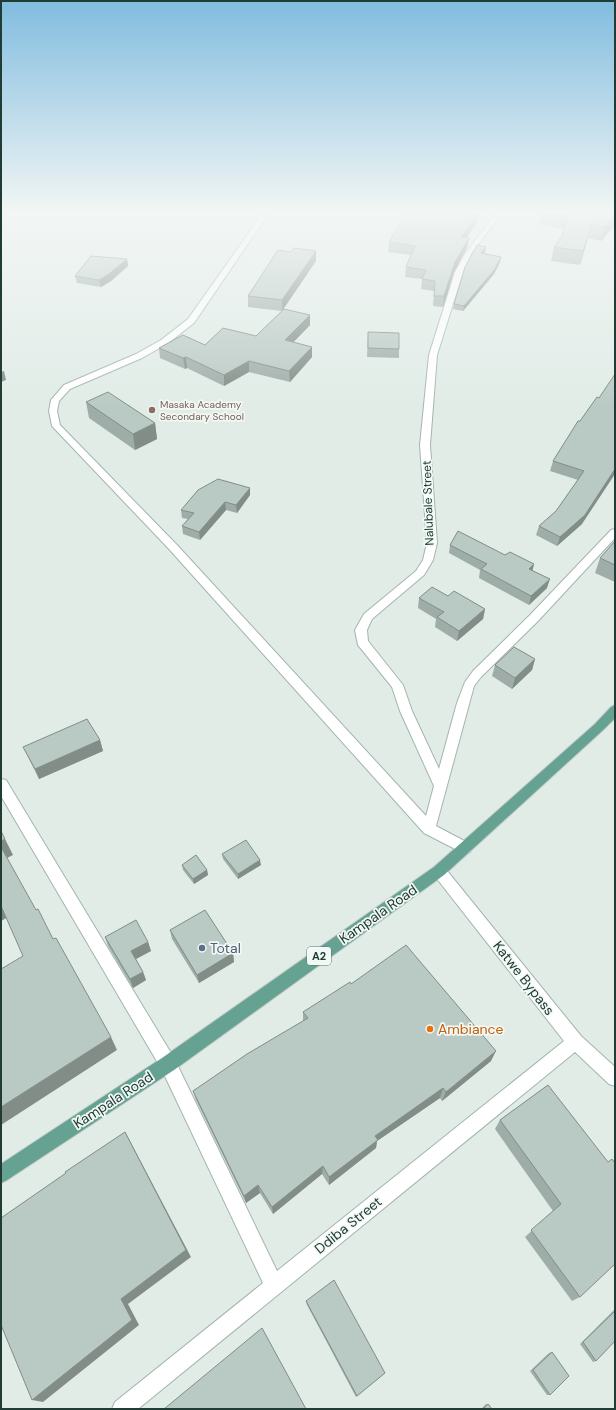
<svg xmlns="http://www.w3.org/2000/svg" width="616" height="1410" font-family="'DM Sans',sans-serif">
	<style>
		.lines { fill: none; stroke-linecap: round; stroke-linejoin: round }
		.minor-casing { stroke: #a4b4ae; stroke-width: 2 }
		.primary-casing { stroke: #c1c8c6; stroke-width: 2 }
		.minor { fill: #fff; fill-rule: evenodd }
		.primary { fill: #65a291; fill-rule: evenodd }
		.wall { fill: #9fada8 }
		.shaded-wall { fill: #828d88 }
		.building { fill: #b9c9c3; stroke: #828d88 }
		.education-dot { fill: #8d6e63; stroke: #f1f8f5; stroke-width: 1.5 }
		.service-dot { fill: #5c6f8a; stroke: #f1f8f5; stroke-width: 1.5 }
		.food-dot { fill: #e8710a; stroke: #f1f8f5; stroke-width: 1.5 }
		.labels { text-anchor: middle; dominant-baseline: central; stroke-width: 3.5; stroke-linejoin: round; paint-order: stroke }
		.far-education-label { font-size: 10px; fill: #785e54; stroke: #f1f8f5; text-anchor: start }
		.shield { fill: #f1f8f5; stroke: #5f746e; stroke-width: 1 }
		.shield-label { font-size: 11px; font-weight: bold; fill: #213c34 }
		.street-label { font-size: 12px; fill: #213c34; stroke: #f1f8f5 }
		.near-street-label { font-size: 14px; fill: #213c34; stroke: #f1f8f5 }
		.near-service-label { font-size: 14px; fill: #4e5e75; stroke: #f1f8f5; text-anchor: start }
		.near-food-label { font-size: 14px; fill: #c56008; stroke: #f1f8f5; text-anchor: start }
	</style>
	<rect width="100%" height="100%" fill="#e1ece7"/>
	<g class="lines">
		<defs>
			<path id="minor" d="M265,210H271L194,323L167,344L142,358L70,389L59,401L57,411L60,425L177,545L426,816L434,786L400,711L392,687L358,645L355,630L364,614L416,571L423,560L427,543L420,445L429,355L455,272L465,254L498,210H504L471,254L463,272L437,355L430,445L437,543L433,560L424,575L372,619L367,630L368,641L403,685L412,711L439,769L457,703L465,682L473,671L530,615L611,530L615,529V538L538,621L481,677L474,686L436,826L470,844L472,848L470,852L465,854L424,833L169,549L52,426L49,411L51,400L64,385L136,354L161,340L188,319Z
				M1,779L6,780L174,1058L277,1271L564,1041L434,875L432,871L434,867L439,865L444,867L581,1036L615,1067V1086L609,1084L575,1052L138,1409H112L115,1402L263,1283L162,1070L1,796Z"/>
			<path id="primary" d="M615,705V718L603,730L444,875L174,1070L7,1180L1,1183V1164L162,1058L434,867L595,724L611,707Z"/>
		</defs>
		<use href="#minor" class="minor-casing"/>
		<use href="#primary" class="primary-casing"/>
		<use href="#minor" class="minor"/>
		<use href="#primary" class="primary"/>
	</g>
	<path class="wall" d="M408,210H458L457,211L478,215L476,224L466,238L467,248L454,272L443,307L433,306L434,291L421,289L422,279L405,277L406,267L411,255L388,252L389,242Z
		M615,210V225L601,241L588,238L580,265L551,261L554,247L562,236L564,229L540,224L543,211Z
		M316,251V261L282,311L310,315V325L293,342L312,347V357L290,382L249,372L224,386L187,368L185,369L160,358L159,348L205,345L256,336L282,311L248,307V296L291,252Z
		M485,252L484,253L501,257L500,262L494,274L463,311L453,309L454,304L465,267Z
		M127,259L128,266L111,281L101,287L77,283L75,276Z
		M368,332L399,349V358L367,357Z
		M597,397L582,524L557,546L536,535L539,526L556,511L578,480L550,471L553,461Z
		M86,402L155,423L157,439L135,450L89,418Z
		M250,495L237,513L226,510L200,540L183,534L182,526L188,519L182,518L181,510Z
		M615,541V582L595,573L600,558Z
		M450,545L505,555L534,564L532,570L547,588L529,605L479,578L480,570L449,553Z
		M448,596L485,609L483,619L457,641L435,627L436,619L418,608L419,598Z
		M535,659L532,670L512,689L492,676L495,665Z
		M100,740L103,751L39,779L23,747Z
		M222,854L261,865L238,879L223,859Z
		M182,865L207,870L208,875L194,884L183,870Z
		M170,930L233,953L234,962L199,983L172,939Z
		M105,937L148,942L151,951L136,959L143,972L146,980L133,988L108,946Z
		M351,984L491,1061L442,1101L440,1098L377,1141L376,1148L329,1185L322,1174L273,1214L260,1193L246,1203L196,1100L193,1091L303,1021V1012Z
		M548,1085L580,1297L572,1301L525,1237L553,1211L495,1129L500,1120Z
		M306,1301L385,1373L356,1397L307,1305Z
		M615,1309V1341L596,1361L593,1362L580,1344Z
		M552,1352L550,1395H547L530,1371L549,1353Z
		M486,1404H488L492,1409H481Z"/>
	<path class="shaded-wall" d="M478,215L476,224L460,247L461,237Z
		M615,215V225L601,241L604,227Z
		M592,224L588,238L580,265L583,251Z
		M469,238L467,248L454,272L443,307L444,296L455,262Z
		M486,247L485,252L480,258L481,253Z
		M316,251V261L282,311V300Z
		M501,257L500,262L494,274L463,311L464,306Z
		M127,259L128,266L111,281L101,287L99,280Z
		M310,315V325L285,351V340Z
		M312,347V357L290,382L289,371Z
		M186,357L187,368L185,369L183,358Z
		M249,361V372L224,386V375Z
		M4,371L6,380L1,382V372Z
		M155,423L157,439L135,450L133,434Z
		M615,469V474L582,524L557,546L560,537Z
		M250,488V495L237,513L236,505Z
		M225,502L226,510L200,540L199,532Z
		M534,564L532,573L529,569Z
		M550,579L547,588L529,605L531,596Z
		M485,609L483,619L457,641L459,631Z
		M535,659L532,670L512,689L515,678Z
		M100,740L103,751L39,779L35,769Z
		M5,839L13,855L7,858L1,847V841Z
		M260,860L261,865L238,879V874Z
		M207,870L208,875L194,884L193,879Z
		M1,905L8,917L1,921Z
		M148,942L151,951L134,960L131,951Z
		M233,953L234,962L199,983L197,975Z
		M143,972L146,980L133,988L130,979Z
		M111,1037L117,1050L1,1125V1107Z
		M496,1051L491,1061L442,1101L446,1092Z
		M443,1088L440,1098L377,1141L376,1148L329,1185V1177L375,1136Z
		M125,1132L131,1143L191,1257L128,1304L139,1325L43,1402L32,1400L121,1299Z
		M323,1166L322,1174L273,1214L272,1207Z
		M258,1185L260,1193L246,1203L244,1196Z"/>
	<path class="building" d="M408,210H451L478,215L461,237L469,238L455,262L444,296H434L435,281L422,279L426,270L406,267L415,246L389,242Z
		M543,210H615V215L604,227L592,224L583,251L554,247L562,236L568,216L543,211Z
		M477,245L486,247L481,253L501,257L495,269L464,306L454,304L465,267Z
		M294,248L316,251L282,300L248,296L278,250L291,252Z
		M91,256L127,259L109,274L99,280L75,276Z
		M284,309L310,315L285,340L312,347L289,371L249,361L224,375L186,357L183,358L159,348L183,335L205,345L223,328L256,336Z
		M368,332L399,333V349L368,348Z
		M615,374V469L585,515L560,537L539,526L556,511L584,471L553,461L578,421H580L597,397L599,398Z
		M108,392L155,423L133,434L86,402Z
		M218,479L250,488L236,505L225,502L199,532L182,526L194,513L181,510L198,490Z
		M458,531L505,555L510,552L534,564L529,569L550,579L531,596L481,569L487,564L450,545Z
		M615,541V565L600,558Z
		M432,587L448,596L454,591L485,609L459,631L437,617L444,612L419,598Z
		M514,647L535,659L515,678L495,665Z
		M87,719L100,740L35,769L23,747Z
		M1,831L5,839L1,841Z
		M246,840L260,860L238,874L222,854Z
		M1,847L36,910L38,909L53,939L56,938L111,1037L1,1107V969L23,956L1,906Z
		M196,855L207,870L193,879L182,865Z
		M205,910L233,953L197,975L170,930Z
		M136,920L148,942L131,951L143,972L130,979L105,937Z
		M406,945L496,1051L446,1092L443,1088L375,1136L378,1140L329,1177L323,1166L272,1207L258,1185L244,1196L193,1091L247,1054L308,1018L303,1012L350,982L351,984Z
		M548,1085L608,1162L612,1159L615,1163V1264L580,1297L531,1230L561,1204L500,1120Z
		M125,1132L186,1250L121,1299L132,1320L32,1400L1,1325V1218L66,1173L65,1172Z
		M334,1280L385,1373L357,1396L306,1301Z
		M615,1311V1341L596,1361L583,1342Z
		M262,1328L306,1409H164Z
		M552,1352L569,1376L550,1395L533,1370Z
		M488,1404L492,1409H483Z"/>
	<linearGradient id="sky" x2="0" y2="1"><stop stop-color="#81bcdf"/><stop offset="0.52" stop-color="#f2f6f4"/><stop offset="1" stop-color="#f2f6f4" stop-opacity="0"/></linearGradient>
	<rect width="616" height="407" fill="url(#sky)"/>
	<circle class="education-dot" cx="152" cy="410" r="4"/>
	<circle class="service-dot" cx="202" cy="948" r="4"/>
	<circle class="food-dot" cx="430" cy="1029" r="4"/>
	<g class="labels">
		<g class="far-education-label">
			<text x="160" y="404">Masaka Academy<tspan x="160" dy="12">Secondary School</tspan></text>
		</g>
		<rect class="shield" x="307" y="947" width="24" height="18" rx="3"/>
		<g class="shield-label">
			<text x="319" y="956">A2</text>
		</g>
		<g class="street-label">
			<text transform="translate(428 503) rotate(-92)">Nalubale Street</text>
		</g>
		<g class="near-street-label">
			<text transform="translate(378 914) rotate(-35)">Kampala Road</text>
			<text transform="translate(524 978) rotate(52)">Katwe Bypass</text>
			<text transform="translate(113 1100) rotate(-33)">Kampala Road</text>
			<text transform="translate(348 1225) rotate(-39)">Ddiba Street</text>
		</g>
		<g class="near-service-label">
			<text x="210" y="948">Total</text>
		</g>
		<g class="near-food-label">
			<text x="438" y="1029">Ambiance</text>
		</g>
	</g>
	<rect width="616" height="1410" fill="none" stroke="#213c34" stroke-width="4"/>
</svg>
